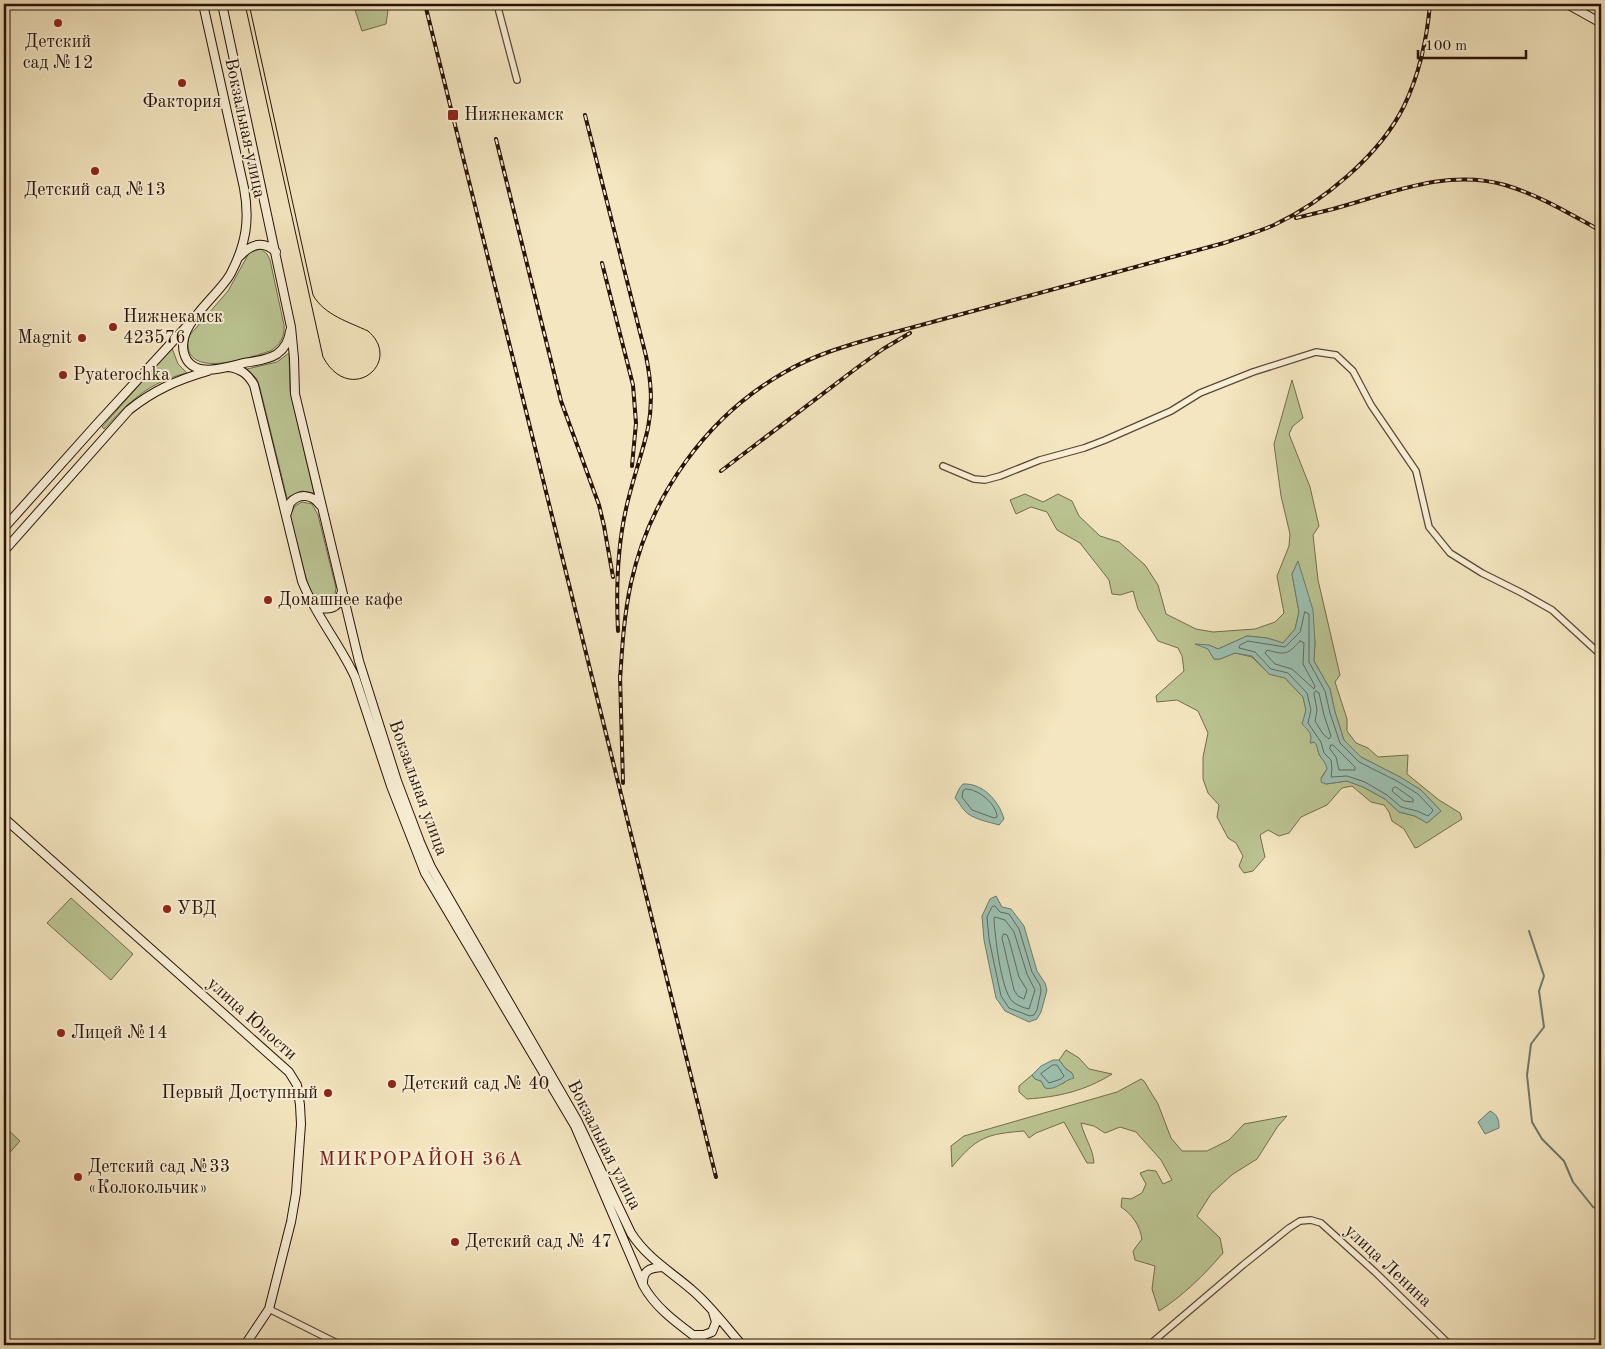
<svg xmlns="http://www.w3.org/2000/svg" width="1605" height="1349" font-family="'Old Standard TT',serif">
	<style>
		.green { fill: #bbc593; stroke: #726c4c; fill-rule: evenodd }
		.water { fill: #9cc0b1; stroke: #6e7a6d }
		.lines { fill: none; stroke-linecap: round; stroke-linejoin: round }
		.shore { stroke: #62695c; stroke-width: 1 }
		.stream { stroke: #6e7a6d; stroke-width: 2 }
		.street-casing { stroke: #5c4734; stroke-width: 8 }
		.secondary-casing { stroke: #291206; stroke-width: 10 }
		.street { stroke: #f8efd6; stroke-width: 5.5 }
		.secondary { stroke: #f8efd6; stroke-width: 8 }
		.tram { stroke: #291206; stroke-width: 1 }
		.rail-casing { stroke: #291206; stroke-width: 4 }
		.rail { stroke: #f8efd6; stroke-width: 2; stroke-dasharray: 5.5; stroke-linecap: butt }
		.poi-dot { fill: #8f2418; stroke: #f8efd6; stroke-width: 2 }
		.labels { text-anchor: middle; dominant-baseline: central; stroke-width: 4; stroke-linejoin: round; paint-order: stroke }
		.poi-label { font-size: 18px; fill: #291206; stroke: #f8efd6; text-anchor: start }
		.street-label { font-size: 18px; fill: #291206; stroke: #f8efd6 }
		.quarter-label { font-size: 20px; letter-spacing: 1px; fill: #7a1f14; stroke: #f8efd6 }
	</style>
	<rect width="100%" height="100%" fill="#f4e6c0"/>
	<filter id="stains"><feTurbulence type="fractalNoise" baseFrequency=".004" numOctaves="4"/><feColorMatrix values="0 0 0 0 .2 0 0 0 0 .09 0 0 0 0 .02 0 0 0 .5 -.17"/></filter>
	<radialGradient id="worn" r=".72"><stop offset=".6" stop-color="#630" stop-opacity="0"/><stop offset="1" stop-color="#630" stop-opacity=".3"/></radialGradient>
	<path class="green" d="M353,4H389L386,24L362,31Z
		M261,249L267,254L270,260L284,325C285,337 280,345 270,351C249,358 179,382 189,336L228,291L249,253L253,251Z
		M172,348L178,364L187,373C149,382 130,401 104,429L102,427Z
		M289,353L290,390L314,493L302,491L287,498L260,388L257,379L247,369L277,362Z
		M1292,380L1303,418L1293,426L1289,434L1310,487L1319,526L1313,535L1318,580L1340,675L1335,682L1347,719V731L1356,743L1368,748L1378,757L1408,755L1407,774L1439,800L1460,813L1462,819L1418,847L1415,848L1404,829L1392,821L1389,812L1384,805L1371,802L1352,786L1342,788L1327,805L1301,817L1289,833L1279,836L1268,830L1260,835L1265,857L1253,871L1244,873L1239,866L1243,856L1236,843L1228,838L1217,817L1219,805L1208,793L1203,779V757L1208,733L1198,711L1177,700L1157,702L1156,696L1184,671L1182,656L1178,648L1158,641L1138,609L1133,591L1120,595L1112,594L1109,580L1080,543L1057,530L1047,512L1031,507L1016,514L1010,500L1025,494L1043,502L1058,494L1072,501L1079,516L1100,536L1119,542L1145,565L1158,585L1166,614L1196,629L1213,632L1255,629L1275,622L1284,613L1277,576L1289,546L1290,534L1281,496L1274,444ZM1298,562L1315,642L1314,661L1330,689L1335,712L1344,740L1361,757L1400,777L1421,790L1441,811L1427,823L1415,816L1399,812L1385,799L1363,787L1347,781L1326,784L1321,778L1327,769C1326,762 1322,760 1319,754C1317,749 1318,746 1315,742L1311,743C1313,734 1309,731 1303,724L1306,710L1303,697L1285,678L1269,674L1252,657L1235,653L1220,659H1214L1208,649L1209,645L1218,649L1247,636L1267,638L1283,643L1295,629L1299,612L1292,574Z
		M302,502L312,504L318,515L336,588L334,600C314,623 302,564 300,553C296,541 292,528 290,515L295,506Z
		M71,898L133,954L111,980L47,923Z
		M1066,1050L1079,1058L1089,1069L1112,1074C1085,1091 1058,1097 1027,1099L1019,1092V1086L1032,1075L1035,1079L1041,1081L1045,1088L1064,1083L1072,1073L1066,1069L1059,1060Z
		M1141,1079L1144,1081L1158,1104L1171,1138L1182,1151H1207L1229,1140L1244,1124L1287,1116L1278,1126L1257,1159L1233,1174L1211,1194L1197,1216L1220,1238L1223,1253C1204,1275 1184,1295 1159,1311L1152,1289L1155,1266L1135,1260L1133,1251L1142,1239C1140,1226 1132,1214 1121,1207L1122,1198L1131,1199L1142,1193L1146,1184L1140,1173L1148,1170L1156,1171L1163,1184L1172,1180L1161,1160L1136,1132L1120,1127L1105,1133L1094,1126L1081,1123C1084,1137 1093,1148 1094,1163H1087L1064,1122L1036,1133L1029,1138L1024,1131C986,1134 977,1137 952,1167L951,1146L964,1136L1117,1092Z
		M4,1126L20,1141L4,1159Z"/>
	<path class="water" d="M1298,561L1313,610L1315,642L1314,661L1330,689L1335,712L1344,740L1361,757L1400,777L1421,790L1441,811L1427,823L1415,816L1399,812L1385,799L1363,787L1347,781L1326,784L1321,782V779L1327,769C1326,762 1322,760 1319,754C1317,749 1318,746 1314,742L1310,743C1313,734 1309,731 1302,724L1306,710L1303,697L1285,678L1269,674L1252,656L1235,653L1220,659H1214L1208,649L1195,644L1209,645L1218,649L1247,636L1267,638L1283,643L1295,629L1299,612L1292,574Z
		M963,784C983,783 999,801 1004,819L999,825C989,822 972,819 965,811C961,807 959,802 955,798L959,789Z
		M996,896L1002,907L1011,909L1024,926L1037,971L1045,983L1047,990L1041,1012L1037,1019L1029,1022L1005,1011L996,998L984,940L982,916L990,899Z
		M1053,1060H1059L1066,1069L1072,1073L1074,1078C1064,1080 1056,1091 1045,1088L1041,1081L1035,1079L1032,1075L1041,1066Z
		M1490,1111C1498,1115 1499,1120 1499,1128L1485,1134L1478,1122Z"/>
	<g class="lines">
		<path class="shore" d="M1305,612L1309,614V662L1325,691L1330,713L1340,743L1359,762L1397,781L1418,794L1433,810L1432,812L1428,816L1417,811L1401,807L1387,795L1365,782L1347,776L1331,777L1332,769L1331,760L1324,753L1321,742L1308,723L1311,710L1307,693L1288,673L1271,669L1255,652L1239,648L1240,645L1248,641L1285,647L1300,632Z
			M1300,641L1304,643L1303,664L1315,686L1314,689L1292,669L1275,664L1265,653L1267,650C1286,655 1287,655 1300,641Z
			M1316,691L1319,693L1324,715L1331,736L1329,739L1323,734L1315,721L1317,710L1314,694Z
			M1331,745H1333L1355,767V770H1339L1336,757L1330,749Z
			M1396,787L1413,799V802L1404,801L1392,791L1393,788Z
			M966,789C979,789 997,805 997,817L994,818L972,810L962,797L963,791Z
			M995,906L1000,912L1009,914L1019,929L1032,972L1040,985L1041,991L1037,1010L1034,1015L1030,1016L1009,1008L1001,996L989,939L987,917L992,907Z
			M995,917L1005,920L1014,932L1027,974L1035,990L1029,1009C1024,1008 1016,1005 1012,1001C1001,989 995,937 994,919Z
			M1004,934L1007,935L1009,940L1019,977L1027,990L1024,999L1018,996L1014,990L1002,938Z
			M1053,1065H1057L1064,1076L1061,1079L1049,1083L1041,1074Z"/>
		<path class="stream" d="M1529,931L1544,976L1539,991L1544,1027L1531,1044L1527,1075L1532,1122L1542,1139L1564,1161L1573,1182L1593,1207L1601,1210"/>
		<defs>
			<path id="street" d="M497,4L517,80
				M943,466L974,479L985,480L1000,476L1040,460L1084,448L1105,440L1171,411L1200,393L1253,372L1316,352L1336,355L1353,371L1371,405L1416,471L1429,527L1450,553L1482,573L1522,593L1552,610L1601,655
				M269,1309L341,1345
				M1149,1345L1243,1265L1289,1228L1300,1221L1311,1220L1321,1223L1375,1272L1450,1345"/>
			<path id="secondary" d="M203,4L244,188C250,220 246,244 231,273C219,296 176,324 184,353C191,380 226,367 244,363C255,361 268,360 277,354C285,348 289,341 290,331
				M222,4L291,327L294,358L295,394L359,661L397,781L420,842L431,867L577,1120L631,1233C647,1258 670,1271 692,1290C711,1306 726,1327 742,1345
				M1567,4L1601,23
				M240,256C251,244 263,240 276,252
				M229,367C241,369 248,374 254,385L302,581C315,615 340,644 355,677L391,786L425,873L575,1126L643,1285C657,1311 683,1327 706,1345
				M287,513L290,503C299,493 312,494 320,505
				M4,528L96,425L186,327
				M4,551L129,410C154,390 177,380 208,371
				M313,604C326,612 339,610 341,594
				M4,818L289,1072L297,1085L300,1105L301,1124L296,1193L291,1222L269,1309L245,1345
				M643,1283C643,1270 650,1268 662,1267
				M693,1335H704L712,1332L716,1322L713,1312"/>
		</defs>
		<use href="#street" class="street-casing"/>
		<use href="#secondary" class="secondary-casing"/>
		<use href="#street" class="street"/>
		<use href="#secondary" class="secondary"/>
		<path class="tram" d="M245,4L323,357C350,407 404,362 368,331C349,322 324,315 313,295L249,4"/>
		<defs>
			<path id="rail" d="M425,4L716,1177
				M585,115L646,356C651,381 653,403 648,428C642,455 632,481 626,509C617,549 616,590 618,631
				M496,139L561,401L599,505L604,526L613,577
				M1296,218C1308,215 1321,212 1333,209C1389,194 1446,168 1505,185C1539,195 1570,214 1601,231
				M602,263L633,385L636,423L632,466
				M721,471L858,367L883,349L910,333
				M620,675L623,783
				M620,681C622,648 624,615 631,583C650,496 707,416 785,372C814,355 845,346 877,337L1224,243C1241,237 1258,232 1274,225C1323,202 1380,155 1404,106C1419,75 1427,39 1430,4"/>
		</defs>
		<use href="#rail" class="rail-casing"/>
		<use href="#rail" class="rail"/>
	</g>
	<g class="poi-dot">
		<circle cx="58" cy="23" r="5"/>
		<circle cx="182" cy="83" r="5"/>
		<rect x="447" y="109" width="12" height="12" rx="2.5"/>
		<circle cx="95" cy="171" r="5"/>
		<circle cx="113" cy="327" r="5"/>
		<circle cx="82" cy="338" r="5"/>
		<circle cx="63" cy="375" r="5"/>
		<circle cx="268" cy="600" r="5"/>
		<circle cx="167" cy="909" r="5"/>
		<circle cx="61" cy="1033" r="5"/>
		<circle cx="392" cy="1084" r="5"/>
		<circle cx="328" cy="1093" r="5"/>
		<circle cx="78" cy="1177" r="5"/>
		<circle cx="455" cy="1242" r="5"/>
	</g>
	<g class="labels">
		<g class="poi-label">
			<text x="58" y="42" text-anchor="middle">Детский<tspan x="58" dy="21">сад №12</tspan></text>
			<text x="182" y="102" text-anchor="middle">Фактория</text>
			<text x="464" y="115">Нижнекамск</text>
			<text x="95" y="190" text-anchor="middle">Детский сад №13</text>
			<text x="123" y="317">Нижнекамск<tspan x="123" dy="21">423576</tspan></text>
			<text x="72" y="338" text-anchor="end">Magnit</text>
			<text x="73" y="375">Pyaterochka</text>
			<text x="278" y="600">Домашнее кафе</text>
			<text x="177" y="909">УВД</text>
			<text x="71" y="1033">Лицей №14</text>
			<text x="402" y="1084">Детский сад № 40</text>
			<text x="318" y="1093" text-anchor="end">Первый Доступный</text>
			<text x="88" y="1167">Детский сад №33<tspan x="88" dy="21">«Колокольчик»</tspan></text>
			<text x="465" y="1242">Детский сад № 47</text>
		</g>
		<g class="street-label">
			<text transform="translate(245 128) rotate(78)">Вокзальная улица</text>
			<text transform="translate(418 788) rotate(70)">Вокзальная улица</text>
			<text transform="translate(252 1019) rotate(42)">улица Юности</text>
			<text transform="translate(604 1145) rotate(63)">Вокзальная улица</text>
			<text transform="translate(1388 1266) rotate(43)">улица Ленина</text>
		</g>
		<g class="quarter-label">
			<text x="421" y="1160">МИКРОРАЙОН 36А</text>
		</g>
	</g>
	<rect width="1605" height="1349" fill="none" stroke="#f4e6c0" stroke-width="20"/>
	<rect x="5" y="5" width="1595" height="1339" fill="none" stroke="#291206" stroke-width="2.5"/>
	<rect x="10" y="10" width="1585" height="1329" fill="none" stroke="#291206"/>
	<path d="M1418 50v8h108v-8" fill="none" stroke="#291206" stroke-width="2.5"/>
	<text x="1425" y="50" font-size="15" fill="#291206" stroke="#f8efd6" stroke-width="4" paint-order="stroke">100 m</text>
	<rect width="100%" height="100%" filter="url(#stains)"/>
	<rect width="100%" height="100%" fill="url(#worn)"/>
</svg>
